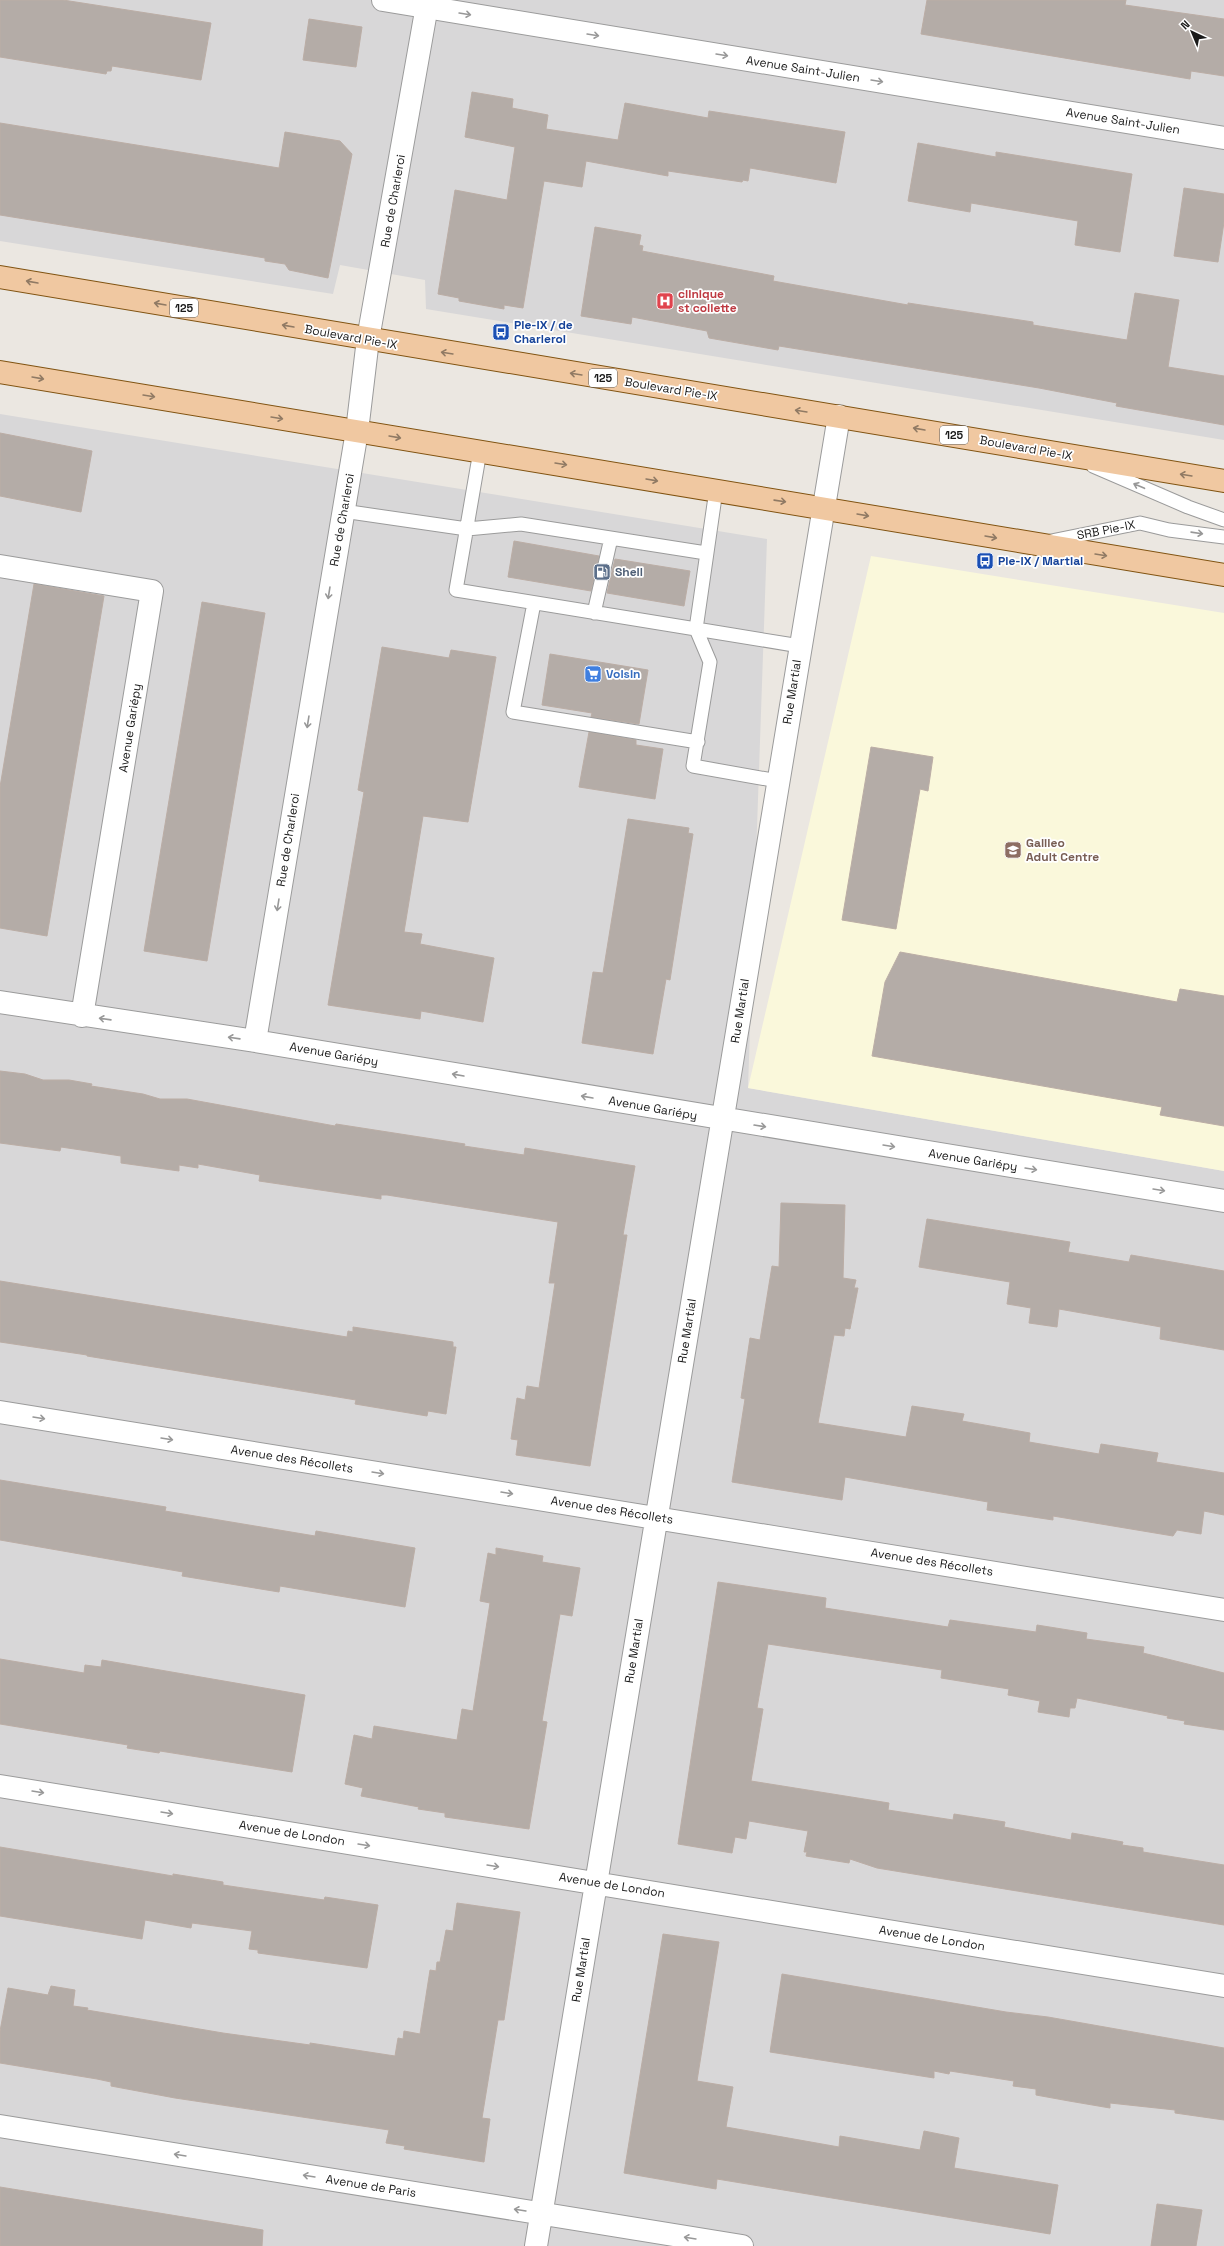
<svg xmlns="http://www.w3.org/2000/svg" width="1224" height="2246" font-family="'Space Grotesk',sans-serif">
	<style>
		.residential { fill: #d8d7d8 }
		.education { fill: #faf8db }
		.building { fill: #b4aca7; stroke: #bbada5 }
		.lines { fill: none; stroke-linecap: round; stroke-linejoin: round }
		.lane-casing { stroke: #9b9b9b; stroke-width: 15 }
		.street-casing { stroke: #9b9b9b; stroke-width: 24 }
		.primary-casing { stroke: #805311; stroke-width: 24 }
		.lane { stroke: #fff; stroke-width: 13 }
		.street { stroke: #fff; stroke-width: 22 }
		.primary { stroke: #f0c8a1; stroke-width: 22 }
		.oneway { stroke: #989898 }
		.oneway2 { stroke: #907a64 }
		.labels { text-anchor: middle; dominant-baseline: central; stroke-width: 3.5; stroke-linejoin: round; paint-order: stroke }
		.shield { fill: #fff; stroke: #5f5f5f; stroke-width: 1 }
		.shield-label { font-size: 11px; font-weight: bold; fill: #1a1a1a }
		.street-label { font-size: 12px; fill: #1a1a1a; stroke: #fff }
		.health-label { font-size: 12px; font-weight: bold; fill: #be3a42; stroke: #fff; text-anchor: start }
		.transit-label { font-size: 12px; font-weight: bold; fill: #164399; stroke: #fff; text-anchor: start }
		.service-label { font-size: 12px; font-weight: bold; fill: #4e5e75; stroke: #fff; text-anchor: start }
		.shop-label { font-size: 12px; font-weight: bold; fill: #366cbe; stroke: #fff; text-anchor: start }
		.education-label { font-size: 12px; font-weight: bold; fill: #785e54; stroke: #fff; text-anchor: start }
	</style>
	<rect width="100%" height="100%" fill="#ebe7e1"/>
	<path class="residential" d="M0,0H1224V440L426,309L425,280L340,265L333,294L0,241Z
		M0,414L767,539L748,1088L1224,1171V2246H0Z"/>
	<path class="education" d="M871,556L1224,613V1171L748,1088Z"/>
	<path class="building" d="M0,0H63L211,23L201,80L112,66L111,71H107L106,74L0,57Z
		M927,0H1126L1125,5L1224,19V76L1191,71L1190,79L921,34Z
		M309,19L362,27L356,67L303,60Z
		M472,92L513,99L512,108L548,115L546,129L618,140L625,103L708,118L709,111L845,132L836,183L750,168L748,181L743,180L742,182L668,171V176L586,161L582,187L544,181L523,308L504,305V309L459,301V298L438,294L455,190L507,200L515,147L465,137Z
		M0,123L279,168L285,132L340,141L352,154L328,278L289,270L285,264L265,261V258L0,215Z
		M918,143L996,157V152L1132,174L1120,252L1075,245L1078,221L971,203L970,212L908,201Z
		M1184,188L1224,194V222L1218,262L1174,256Z
		M595,227L641,235L639,245L643,246L642,251L774,276L773,281L908,305V303L1033,322V325L1127,340L1135,293L1179,300L1168,367L1224,376V425L1116,406L1117,403L1039,388L779,346L778,350L709,338L707,331L632,317L631,324L581,316Z
		M0,433L92,451L81,512L0,496Z
		M514,541L599,556L591,591L508,577Z
		M615,559L690,571L684,606L607,593Z
		M34,584L104,596L47,936L0,928V787Z
		M202,602L265,613L207,961L144,951Z
		M382,647L449,658L451,650L496,657L468,822L423,816L404,932L422,934L420,944L494,958L483,1022L421,1011L420,1019L328,1005L364,792L358,790Z
		M550,654L648,670L639,724L591,717L592,713L542,705Z
		M589,732L636,740V745L663,749L655,799L579,787Z
		M871,747L933,757L928,791L920,789L896,929L842,920Z
		M628,819L689,828L688,833L693,834L670,980L666,979L653,1054L582,1043L593,972L603,973Z
		M900,952L1177,1002L1180,989L1224,996V1126L1160,1115L1162,1107L872,1056L885,982Z
		M0,1071L25,1074L43,1080H69L92,1084L91,1086L143,1094L160,1099H187L335,1126L336,1124L465,1144L464,1146L524,1155L525,1148L635,1166L623,1235H627L590,1466L516,1455L518,1440L511,1439L517,1398L525,1400L527,1386L539,1388L555,1283H549L558,1222L387,1195H381V1199L259,1181L260,1175L198,1164V1168L179,1165V1171L121,1163V1156L61,1147L60,1151L0,1143Z
		M781,1203L845,1205L843,1278L856,1280L854,1288H858L850,1329L845,1328L844,1336L834,1335L818,1423L906,1437L912,1406L964,1414L962,1421L1030,1433L1029,1442L1099,1454L1101,1444L1158,1453L1156,1462L1224,1473V1515L1204,1511L1201,1534L1177,1530L1173,1536L1053,1516V1520L987,1510L988,1502L845,1477L842,1500L732,1482L745,1399L741,1398L750,1338L760,1340L772,1266L779,1267Z
		M927,1219L1070,1242L1068,1252L1129,1262L1131,1255L1224,1271V1350L1160,1339L1161,1327L1059,1309L1057,1327L1029,1323L1031,1308L1007,1304L1010,1282L919,1267Z
		M0,1281L347,1337L348,1331L353,1332V1327L453,1342V1347H456L446,1414L428,1411L427,1416L355,1404L356,1400L87,1356V1355L0,1342Z
		M0,1480L166,1507L165,1511L315,1536L316,1531L415,1548L405,1607L280,1586L279,1592L182,1576L183,1572L0,1540Z
		M496,1548L543,1556L542,1562L580,1568L572,1616L560,1614L542,1721L547,1722L529,1829L445,1817V1813L418,1809L419,1807L361,1796L363,1788L345,1784L354,1735L372,1739L374,1726L457,1740L462,1709L473,1711L490,1603L480,1601L488,1553L496,1555Z
		M718,1582L826,1598L825,1608L948,1627L950,1620L1036,1632L1037,1625L1087,1633L1086,1639L1144,1647L1143,1653L1224,1673V1730L1184,1724L1185,1721L1167,1718L1168,1716L1077,1698L1075,1708H1070L1069,1717L1038,1712L1040,1701L1008,1695L1009,1689L941,1678L942,1670L768,1644L757,1708L763,1709L751,1781L889,1803L888,1810L953,1820L954,1814L1005,1822L1004,1827L1071,1840L1072,1833L1123,1842L1122,1845L1143,1848V1852L1224,1865V1925L877,1868L850,1859L849,1863L806,1856L807,1852H804L808,1831L749,1821L746,1839L735,1837L732,1853L678,1844Z
		M0,1659L84,1673L85,1665L101,1667L102,1660L305,1695L292,1772L160,1751L159,1753L127,1748L128,1745L0,1724Z
		M0,1847L173,1876V1874L223,1882V1885L324,1900L325,1897L378,1905L367,1968L258,1953V1950L249,1949L252,1931L192,1923L191,1928L145,1920L142,1939L0,1916Z
		M457,1903L520,1912L504,2020H498L482,2118L490,2119L484,2162L404,2149L405,2146L386,2143L389,2130L175,2098L111,2086V2082L97,2079L0,2063V2031L8,1988L48,1995L51,1986L75,1990L73,2006L88,2008L87,2010L223,2033L310,2045V2043L395,2056L398,2038L403,2039L404,2031L420,2034L430,1970L436,1971L437,1962H440L446,1930L453,1931Z
		M663,1934L719,1942L697,2081L733,2087L726,2127L839,2147L840,2136L920,2150L924,2131L959,2138L954,2168L1058,2185L1050,2234L717,2179L716,2189L624,2173Z
		M782,1974L1006,2012L1048,2017L1224,2048V2120L1175,2113V2110L1110,2103V2108L1069,2101L1036,2095V2089L1013,2086L1014,2081L950,2071L949,2074L934,2071V2078L770,2052Z
		M0,2187L263,2230L262,2246H0Z
		M1157,2204L1202,2210L1196,2246H1151Z"/>
	<g class="lines">
		<defs>
			<path id="lane" d="M480,451L456,590L696,629L710,662L693,766L778,781
				M1093,466L1188,507L1224,520
				M716,490L696,629L800,646
				M343,511L467,529L521,524L706,553
				M1051,541L1140,523L1169,530L1224,537
				M534,603L513,712L698,742
				M594,613L611,538"/>
			<path id="street" d="M383,0L1224,138
				M0,566L152,591L82,1016
				M0,1002L255,1041L1224,1201
				M255,1041L357,431L368,339L428,0
				M0,1412L1224,1610
				M0,1786L1224,1986
				M0,2126L742,2246
				M536,2246L839,416"/>
			<path id="primary" d="M0,277L1224,481
				M0,372L1224,575"/>
		</defs>
		<use href="#lane" class="lane-casing"/>
		<use href="#street" class="street-casing"/>
		<use href="#primary" class="primary-casing"/>
		<use href="#lane" class="lane"/>
		<use href="#street" class="street"/>
		<use href="#primary" class="primary"/>
	</g>
	<defs><path id="oneway-shaft" d="M-6 0H5M1.5-3L5.5 0L1.5 3" fill="none" stroke-width="1.6" stroke-linecap="round" stroke-linejoin="round"/></defs>
	<g class="oneway">
		<use href="#oneway-shaft" transform="translate(465 14) rotate(9)"/>
		<use href="#oneway-shaft" transform="translate(593 35) rotate(9)"/>
		<use href="#oneway-shaft" transform="translate(722 55) rotate(9)"/>
		<use href="#oneway-shaft" transform="translate(877 81) rotate(9)"/>
		<use href="#oneway-shaft" transform="translate(1139 486) rotate(-157)"/>
		<use href="#oneway-shaft" transform="translate(1197 533) rotate(8)"/>
		<use href="#oneway-shaft" transform="translate(329 593) rotate(99)"/>
		<use href="#oneway-shaft" transform="translate(308 722) rotate(99)"/>
		<use href="#oneway-shaft" transform="translate(278 905) rotate(99)"/>
		<use href="#oneway-shaft" transform="translate(105 1019) rotate(-172)"/>
		<use href="#oneway-shaft" transform="translate(234 1038) rotate(-172)"/>
		<use href="#oneway-shaft" transform="translate(458 1075) rotate(-170)"/>
		<use href="#oneway-shaft" transform="translate(587 1097) rotate(-170)"/>
		<use href="#oneway-shaft" transform="translate(760 1126) rotate(9)"/>
		<use href="#oneway-shaft" transform="translate(889 1146) rotate(9)"/>
		<use href="#oneway-shaft" transform="translate(1031 1169) rotate(9)"/>
		<use href="#oneway-shaft" transform="translate(1159 1190) rotate(9)"/>
		<use href="#oneway-shaft" transform="translate(39 1418) rotate(9)"/>
		<use href="#oneway-shaft" transform="translate(167 1439) rotate(9)"/>
		<use href="#oneway-shaft" transform="translate(378 1473) rotate(9)"/>
		<use href="#oneway-shaft" transform="translate(507 1493) rotate(9)"/>
		<use href="#oneway-shaft" transform="translate(38 1792) rotate(9)"/>
		<use href="#oneway-shaft" transform="translate(167 1813) rotate(9)"/>
		<use href="#oneway-shaft" transform="translate(364 1845) rotate(9)"/>
		<use href="#oneway-shaft" transform="translate(493 1866) rotate(9)"/>
		<use href="#oneway-shaft" transform="translate(180 2155) rotate(-171)"/>
		<use href="#oneway-shaft" transform="translate(309 2176) rotate(-171)"/>
		<use href="#oneway-shaft" transform="translate(520 2210) rotate(-171)"/>
		<use href="#oneway-shaft" transform="translate(690 2238) rotate(-171)"/>
	</g>
	<g class="oneway2">
		<use href="#oneway-shaft" transform="translate(32 282) rotate(-170)"/>
		<use href="#oneway-shaft" transform="translate(160 304) rotate(-170)"/>
		<use href="#oneway-shaft" transform="translate(288 326) rotate(-170)"/>
		<use href="#oneway-shaft" transform="translate(447 353) rotate(-171)"/>
		<use href="#oneway-shaft" transform="translate(576 374) rotate(-171)"/>
		<use href="#oneway-shaft" transform="translate(38 378) rotate(10)"/>
		<use href="#oneway-shaft" transform="translate(149 396) rotate(9)"/>
		<use href="#oneway-shaft" transform="translate(801 411) rotate(-171)"/>
		<use href="#oneway-shaft" transform="translate(277 418) rotate(9)"/>
		<use href="#oneway-shaft" transform="translate(919 429) rotate(-170)"/>
		<use href="#oneway-shaft" transform="translate(395 437) rotate(10)"/>
		<use href="#oneway-shaft" transform="translate(561 464) rotate(9)"/>
		<use href="#oneway-shaft" transform="translate(1186 475) rotate(-171)"/>
		<use href="#oneway-shaft" transform="translate(652 480) rotate(10)"/>
		<use href="#oneway-shaft" transform="translate(780 501) rotate(8)"/>
		<use href="#oneway-shaft" transform="translate(863 515) rotate(10)"/>
		<use href="#oneway-shaft" transform="translate(991 537) rotate(10)"/>
		<use href="#oneway-shaft" transform="translate(1101 555) rotate(9)"/>
	</g>
	<defs>
		<symbol id="hospital-square" viewBox="-11 -11 22 22"><rect x="-9" y="-9" width="18" height="18" rx="4" fill="#e0444e" stroke="#fff"/><path d="M-5-5h3v3.5h4V-5h3V5h-3V1.5h-4V5h-3Z" fill="#fff"/></symbol>
		<symbol id="bus-square" viewBox="-11 -11 22 22"><rect x="-9" y="-9" width="18" height="18" rx="4" fill="#1a4fb4" stroke="#fff"/><path d="M-5-6H5V4H4V6H2V4H-2V6H-4V4H-5ZM-3.5-4V0h7V-4ZM-3.5 1.2v1.5H-2V1.2ZM2 1.2v1.5H3.5V1.2Z" fill="#fff"/></symbol>
		<symbol id="fuel-square" viewBox="-11 -11 22 22"><rect x="-9" y="-9" width="18" height="18" rx="4" fill="#5c6f8a" stroke="#fff"/><path d="M-5.5-6h7V0h2V4h1.3V-2.5L3-4.5l.8-.8L6-3V5H2.5V1h-1V6h-7ZM-4.2-4.7v3.2H.2V-4.7Z" fill="#fff"/></symbol>
		<symbol id="supermarket-square" viewBox="-11 -11 22 22"><rect x="-9" y="-9" width="18" height="18" rx="4" fill="#3f7fe0" stroke="#fff"/><path d="M-6-5.5h2.5l.6 2H6L4.5 2H-2.5L-4.4-4H-6ZM-1.5 3.2a1.3 1.3 0 1 0 .1 0ZM3 3.2a1.3 1.3 0 1 0 .1 0Z" fill="#fff"/></symbol>
		<symbol id="school-square" viewBox="-11 -11 22 22"><rect x="-9" y="-9" width="18" height="18" rx="4" fill="#8d6e63" stroke="#fff"/><path d="M0-5L7-2L0 1L-7-2ZM-4 1L0 2.5L4 1V4Q0 6-4 4Z" fill="#fff"/></symbol>
	</defs>
	<g fill-rule="evenodd">
		<use href="#hospital-square" x="655" y="291" width="20" height="20"/>
		<use href="#bus-square" x="491" y="322" width="20" height="20"/>
		<use href="#bus-square" x="975" y="551" width="20" height="20"/>
		<use href="#fuel-square" x="592" y="562" width="20" height="20"/>
		<use href="#supermarket-square" x="583" y="664" width="20" height="20"/>
		<use href="#school-square" x="1003" y="840" width="20" height="20"/>
	</g>
	<g class="labels">
		<g class="shield">
			<rect x="170" y="299" width="28" height="18" rx="3"/>
			<rect x="589" y="369" width="28" height="18" rx="3"/>
			<rect x="940" y="426" width="28" height="18" rx="3"/>
		</g>
		<g class="shield-label">
			<text x="184" y="308">125</text>
			<text x="603" y="378">125</text>
			<text x="954" y="435">125</text>
		</g>
		<g class="street-label">
			<text transform="translate(803 69) rotate(9)">Avenue Saint-Julien</text>
			<text transform="translate(1123 121) rotate(9)">Avenue Saint-Julien</text>
			<text transform="translate(393 201) rotate(-80)">Rue de Charleroi</text>
			<text transform="translate(351 337) rotate(10)">Boulevard Pie-IX</text>
			<text transform="translate(671 389) rotate(9)">Boulevard Pie-IX</text>
			<text transform="translate(1026 448) rotate(10)">Boulevard Pie-IX</text>
			<text transform="translate(342 520) rotate(-80)">Rue de Charleroi</text>
			<text transform="translate(1106 530) rotate(-11)">SRB Pie-IX</text>
			<text transform="translate(792 692) rotate(-81)">Rue Martial</text>
			<text transform="translate(130 728) rotate(-81)">Avenue Gariépy</text>
			<text transform="translate(288 840) rotate(-81)">Rue de Charleroi</text>
			<text transform="translate(740 1011) rotate(-81)">Rue Martial</text>
			<text transform="translate(334 1054) rotate(10)">Avenue Gariépy</text>
			<text transform="translate(653 1108) rotate(10)">Avenue Gariépy</text>
			<text transform="translate(973 1160) rotate(9)">Avenue Gariépy</text>
			<text transform="translate(687 1331) rotate(-81)">Rue Martial</text>
			<text transform="translate(292 1459) rotate(9)">Avenue des Récollets</text>
			<text transform="translate(612 1510) rotate(9)">Avenue des Récollets</text>
			<text transform="translate(932 1562) rotate(9)">Avenue des Récollets</text>
			<text transform="translate(634 1651) rotate(-81)">Rue Martial</text>
			<text transform="translate(292 1833) rotate(9)">Avenue de London</text>
			<text transform="translate(612 1885) rotate(9)">Avenue de London</text>
			<text transform="translate(932 1938) rotate(9)">Avenue de London</text>
			<text transform="translate(581 1970) rotate(-81)">Rue Martial</text>
			<text transform="translate(371 2186) rotate(9)">Avenue de Paris</text>
		</g>
		<g class="health-label">
			<text x="678" y="294">clinique<tspan x="678" dy="14">st collette</tspan></text>
		</g>
		<g class="transit-label">
			<text x="514" y="325">Pie-IX / de<tspan x="514" dy="14">Charleroi</tspan></text>
			<text x="998" y="561">Pie-IX / Martial</text>
		</g>
		<g class="service-label">
			<text x="615" y="572">Shell</text>
		</g>
		<g class="shop-label">
			<text x="606" y="674">Voisin</text>
		</g>
		<g class="education-label">
			<text x="1026" y="843">Galileo<tspan x="1026" dy="14">Adult Centre</tspan></text>
		</g>
	</g>
	<g transform="translate(1192 32) rotate(316)" stroke="#ffffff" stroke-width="3" paint-order="stroke">
	<path d="M0-3L7 15L0 10L-7 15Z" fill="#1a1a1a"/>
	<text y="-6" font-size="11" font-weight="bold" text-anchor="middle" fill="#1a1a1a">N</text>
	</g>
</svg>
